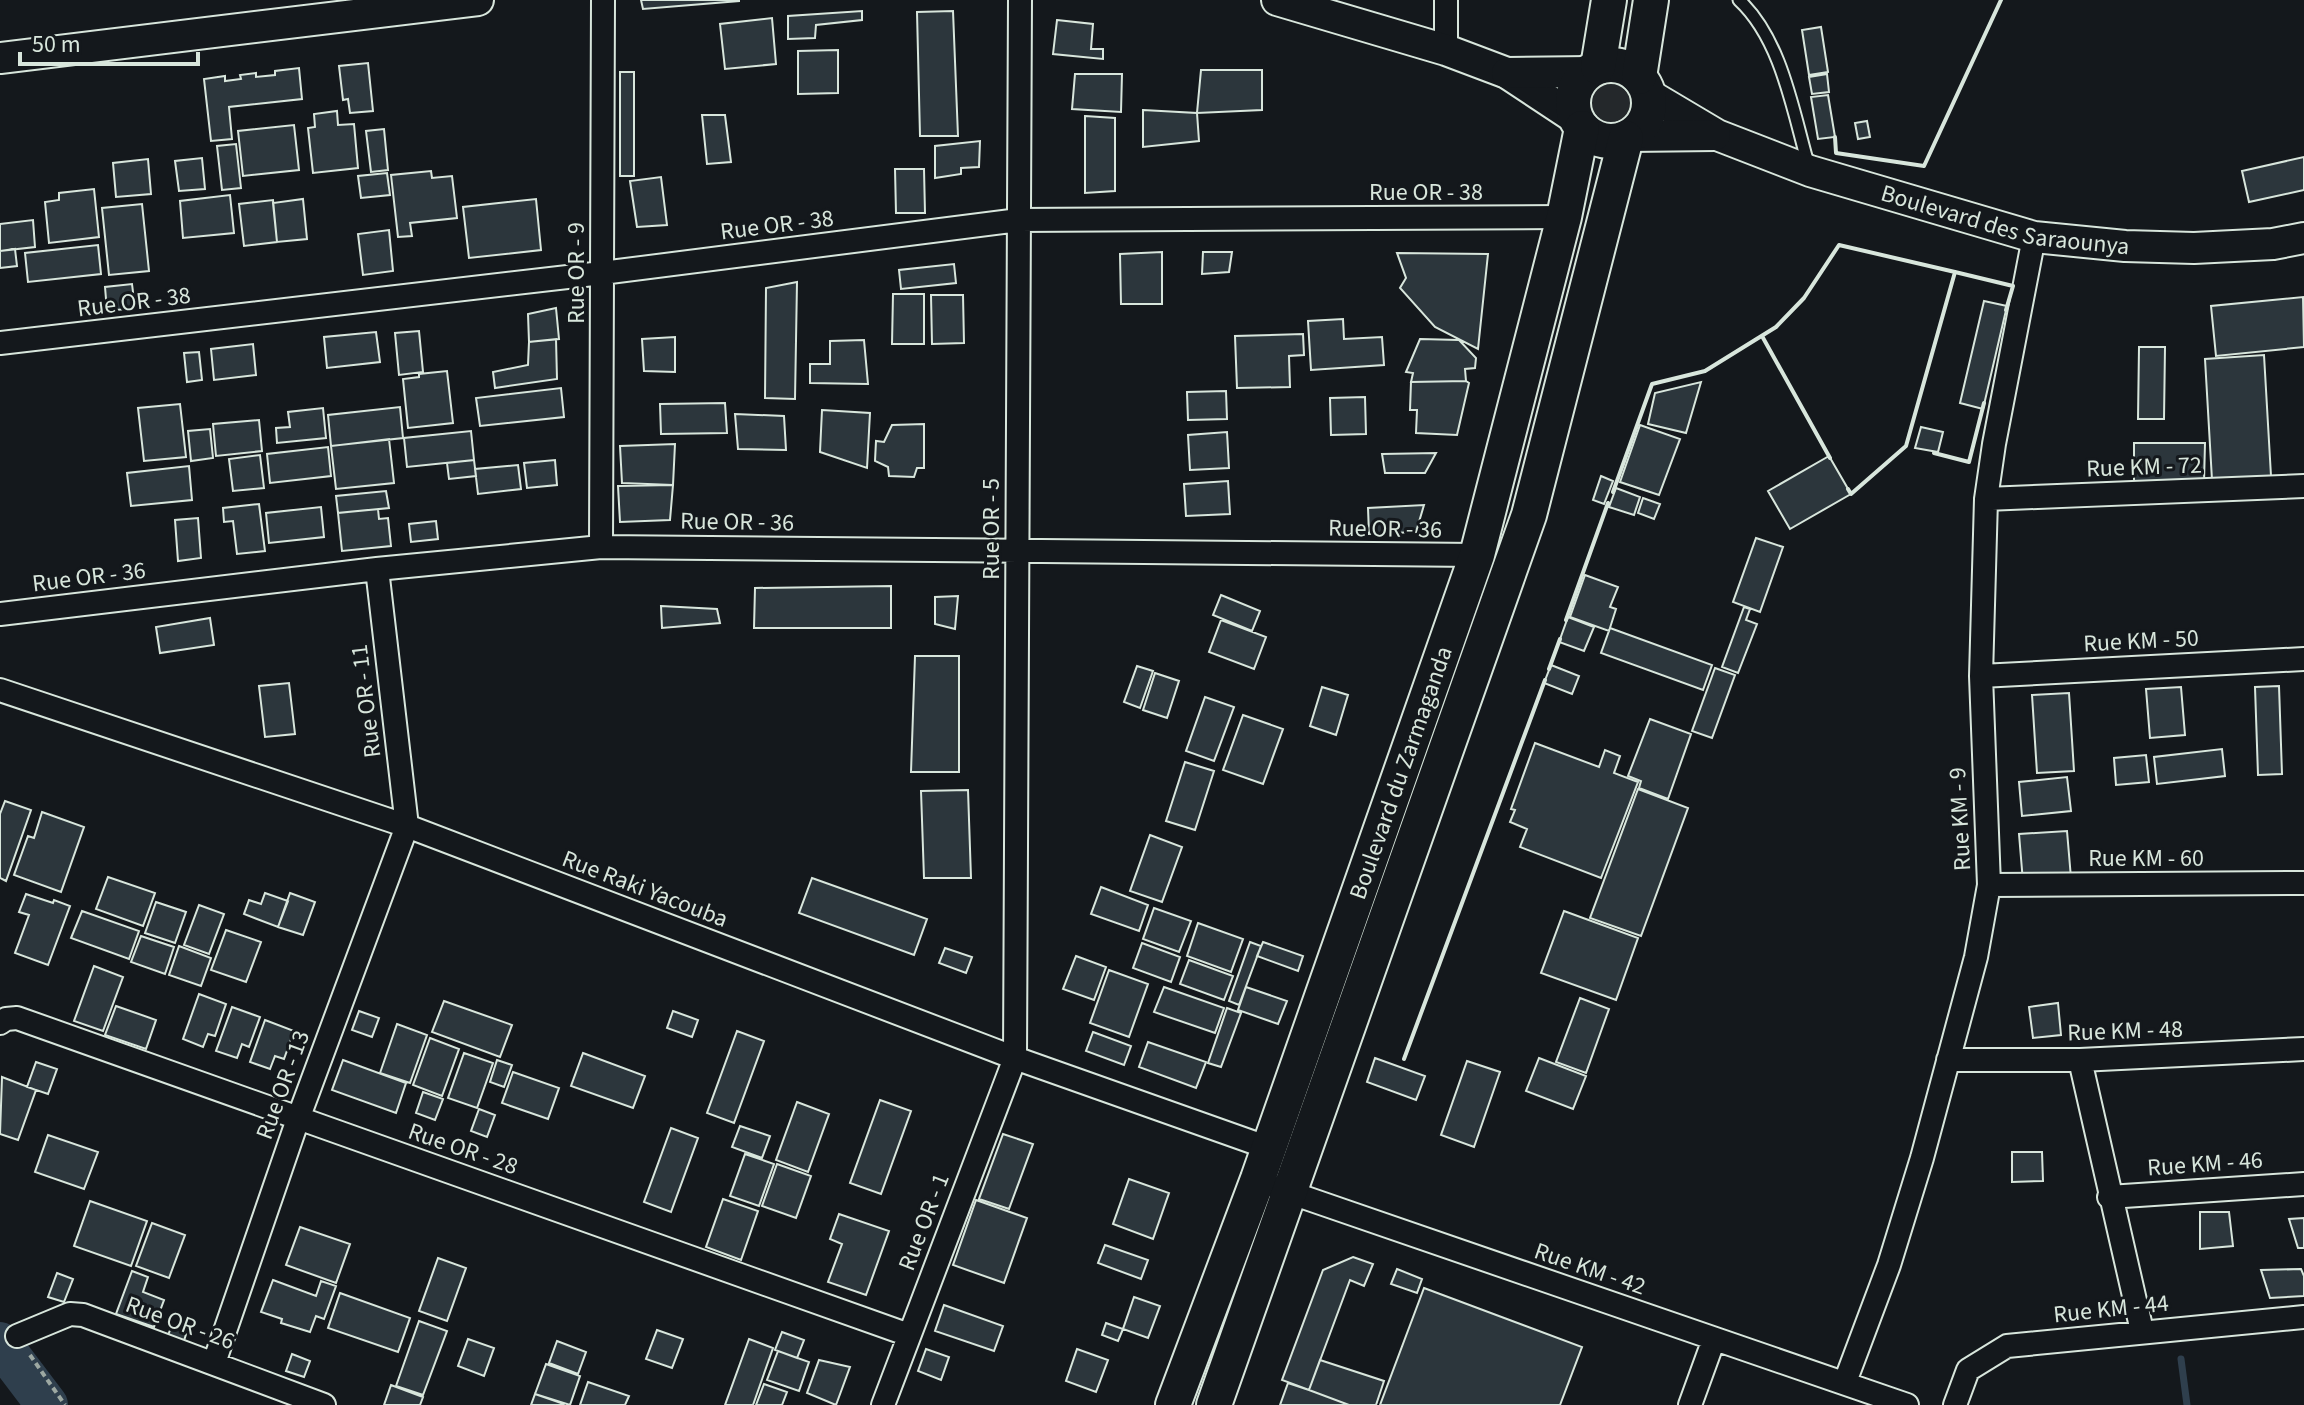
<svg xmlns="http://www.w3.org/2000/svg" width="2304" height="1405" font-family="'Source Sans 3',sans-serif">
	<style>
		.parking { fill: #24282b; stroke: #939e99; stroke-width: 2 }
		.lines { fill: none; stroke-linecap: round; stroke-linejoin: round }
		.stream { stroke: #2f3f4d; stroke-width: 7 }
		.river { stroke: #2f3f4d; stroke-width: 42 }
		.building { fill: #2c363c; stroke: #d8e6dc; stroke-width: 2 }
		.lane-casing { stroke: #d8e6dc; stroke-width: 15 }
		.street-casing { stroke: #d8e6dc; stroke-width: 26 }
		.secondary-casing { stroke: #d8e6dc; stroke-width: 34 }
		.primary-casing { stroke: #d8e6dc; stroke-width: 38 }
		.path { stroke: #9da8a2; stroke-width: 4; stroke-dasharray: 6 4; stroke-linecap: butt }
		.lane { stroke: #14181c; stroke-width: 11 }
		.street { stroke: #14181c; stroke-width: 22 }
		.secondary { stroke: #14181c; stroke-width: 30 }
		.primary { stroke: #14181c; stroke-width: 34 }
		.wall { stroke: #d8e6dc; stroke-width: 4 }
		.labels { text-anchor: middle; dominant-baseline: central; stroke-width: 6; stroke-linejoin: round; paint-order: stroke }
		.street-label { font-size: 24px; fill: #d8e6dc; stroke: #14181c }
	</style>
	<rect width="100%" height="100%" fill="#14181c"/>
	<path class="parking" d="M1586 104a23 23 0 1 1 46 0a23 23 0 1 1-46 0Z"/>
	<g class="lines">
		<path class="stream" d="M2181,1359L2187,1405"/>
		<path class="river" d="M0,1343L47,1405"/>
	</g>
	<path class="building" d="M641,0H739V1L643,9Z
		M862,11V20L816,25L815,38L788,39V16Z
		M953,11L958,136H920L917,12Z
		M772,18L776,64L725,69L720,24Z
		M1057,20L1093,24L1091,49H1103V59L1053,54Z
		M1821,27L1828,72L1809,75L1802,30Z
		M838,50V93L798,94V51Z
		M368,63L373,111L350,113L348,99L343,100L339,66Z
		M299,68L302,99L229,107L232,139L211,141L204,79L225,76V81L241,79L240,75L256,73V77L275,75V71Z
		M1201,70H1262V110L1197,113Z
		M620,72H634V176H620Z
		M1075,74H1122L1121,112L1072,109Z
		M1827,74L1829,92L1812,94L1809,77Z
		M1828,95L1835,137L1818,139L1811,97Z
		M1143,110L1197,113L1199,141L1143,147Z
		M337,111L338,125L354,124L358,168L313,173L308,128L315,127L314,114Z
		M702,115H725L731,162L707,164Z
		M1085,116L1115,118V191L1085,193Z
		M1867,121L1870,137L1858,139L1855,123Z
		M294,125L299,170L243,176L238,131Z
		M384,129L388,170L371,172L366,131Z
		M980,141L979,167L961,168V174L935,178V146Z
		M236,144L241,188L222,190L217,146Z
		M2304,157V190L2249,202L2242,171Z
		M202,158L205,189L179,191L175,161Z
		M148,159L151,194L116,197L113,163Z
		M895,169H924L925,213H896Z
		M431,171L432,178L452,176L457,218L410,223L412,236L398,237L391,175Z
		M387,173L390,195L361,198L358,176Z
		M661,177L667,225L637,227L630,181Z
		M94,189L99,237L49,243L45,202L59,200V193Z
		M230,195L234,233L183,238L180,201Z
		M303,199L307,239L277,242L273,203Z
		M536,199L541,250L469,258L463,207Z
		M273,200L277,242L244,246L239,204Z
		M142,204L149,271L109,275L102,208Z
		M33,220L35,247L0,251V224Z
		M389,230L393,271L363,275L358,234Z
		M98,245L101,274L28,282L25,253Z
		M15,249L17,266L0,268V251Z
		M1162,252V304H1121L1120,254Z
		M1203,252H1232L1229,272L1202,274Z
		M1397,253L1488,254L1478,349L1435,327L1400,288L1406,278Z
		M954,264L956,283L901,289L899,270Z
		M797,282L795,399L765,398L766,288Z
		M132,284L135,308L107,311L105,287Z
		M893,294H924V344H892Z
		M931,295H963L964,343L932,344Z
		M2303,297L2304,347L2216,356L2211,306Z
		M1984,301L2007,306L1983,409L1960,403Z
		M556,308L559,339L529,342L528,314Z
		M1343,319L1344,339L1382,337L1384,365L1311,370L1308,321Z
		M419,331L423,372L399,375L395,333Z
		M376,332L380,362L327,368L324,337Z
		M1303,334L1304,355L1289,356L1290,387L1237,388L1235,336Z
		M675,337V372L644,371L642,339Z
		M556,339L557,379L495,388L493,372L528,365L529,342Z
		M1420,339L1459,340L1476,358L1475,368L1465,369L1466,381L1411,382L1413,373L1406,372Z
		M864,340L868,384L810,383V364H830V341Z
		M253,344L256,375L214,380L211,349Z
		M2139,347H2165L2164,419H2138Z
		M199,352L202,380L187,382L184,353Z
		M2264,355L2271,476L2212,480L2205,359Z
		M447,371L453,423L408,428L403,379L419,377V374Z
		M1466,381L1469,383L1457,435L1416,433L1417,410H1410L1411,382Z
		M1701,382L1686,433L1648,424L1655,393Z
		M561,388L564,417L480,426L476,398Z
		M1226,391L1227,419L1188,420L1187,392Z
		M1365,397L1366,434L1331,435L1330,398Z
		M725,403L727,433L661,434L660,404Z
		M180,404L186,457L144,461L138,408Z
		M400,407L403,438L331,446L328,415Z
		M323,408L326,438L277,443L276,428L290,427L288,412Z
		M822,410L870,413L867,468L820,452Z
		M735,414L784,416L786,450L738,449Z
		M259,420L262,451L216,456L213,424Z
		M924,424V468H917L914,477L889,476L888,467L875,461L876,441L884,442L892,425Z
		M1640,425L1680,439L1659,495L1620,482Z
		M1921,427L1943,432L1938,452L1915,448Z
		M210,429L213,458L191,461L188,431Z
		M471,431L474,460L407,467L404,438Z
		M1227,432L1229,468L1190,470L1188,435Z
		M389,439L394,483L336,489L331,446Z
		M2134,443H2205L2204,483L2134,482Z
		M675,444L673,485L622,483L620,446Z
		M328,447L331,476L270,483L267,454Z
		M1436,453L1425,473H1385L1382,454Z
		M260,455L264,488L233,491L229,459Z
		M1829,456L1851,494L1790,529L1768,491Z
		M474,460L476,476L449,479L447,463Z
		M555,460L557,485L527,488L524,463Z
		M518,465L521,489L478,494L475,469Z
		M189,466L192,500L131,506L127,473Z
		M1601,476L1613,481L1604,504L1593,500Z
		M1228,481L1230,514L1186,516L1184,484Z
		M673,485L670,520L620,522L618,486Z
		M1616,488L1640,497L1634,515L1609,507Z
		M386,491L389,508L338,513L336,496Z
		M1643,498L1660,504L1654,519L1638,513Z
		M259,504L265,551L237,554L233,521L224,522L223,508Z
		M1424,505L1416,532L1369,534L1368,508Z
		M321,507L324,537L269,543L266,513Z
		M378,509L379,519L388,518L391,546L342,551L338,513Z
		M198,518L201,558L178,561L175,520Z
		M436,521L438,539L411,542L409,524Z
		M1756,538L1783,547L1760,612L1733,602Z
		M1585,575L1618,587L1610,607L1616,609L1609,631L1570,617Z
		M891,586V628H754L755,588Z
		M1221,595L1260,611L1252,631L1213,615Z
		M958,596L955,629L935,624V597Z
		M661,606L717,609L720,623L662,628Z
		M1744,607L1750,609L1746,620L1757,624L1738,673L1722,667Z
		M1568,617L1594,627L1584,651L1559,642Z
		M210,618L214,645L160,653L156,627Z
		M1221,620L1266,637L1254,669L1209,652Z
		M1610,628L1712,665L1703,690L1601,653Z
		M915,656H959V772H911Z
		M1551,665L1579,676L1572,694L1544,683Z
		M1137,666L1153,671L1140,708L1124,702Z
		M1715,668L1735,675L1712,738L1692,731Z
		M1155,673L1179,681L1167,718L1143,710Z
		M289,683L295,734L265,737L259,686Z
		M2279,686L2282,774L2258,775L2255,687Z
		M1322,687L1348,695L1336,735L1310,726Z
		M2181,687L2185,735L2150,738L2146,689Z
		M2069,693L2074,771L2037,773L2032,695Z
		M1205,697L1234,707L1214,761L1186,751Z
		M1243,715L1283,729L1263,784L1223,770Z
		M1650,719L1691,734L1668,799L1639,788L1641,781L1628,776Z
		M1535,743L1599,767L1605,750L1620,756L1614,773L1638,782L1601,878L1520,847L1527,829L1510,822L1515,810L1511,809Z
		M2222,749L2225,776L2157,784L2154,757Z
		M2146,755L2149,782L2116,785L2114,758Z
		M1185,762L1214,771L1195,830L1166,821Z
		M2067,777L2071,811L2022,816L2019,782Z
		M1638,789L1688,808L1641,936L1590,918Z
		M968,790L971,878H924L921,791Z
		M5,801L31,810L6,881L0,878V814Z
		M42,812L84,827L61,892L14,875L28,836L34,838Z
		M2067,831L2071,878L2023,882L2019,834Z
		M1150,835L1182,847L1162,902L1130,891Z
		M108,877L155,893L143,926L96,909Z
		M812,878L927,919L914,955L799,913Z
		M1101,887L1148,905L1139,931L1091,914Z
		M265,893L288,901L278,927L244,914L249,900L261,904Z
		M290,893L315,902L303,935L278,927Z
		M26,894L53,903L54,900L70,906L48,965L15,953L29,915L19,912Z
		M156,902L186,912L175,943L145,933Z
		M199,905L224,914L209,954L184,945Z
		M1154,908L1191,921L1179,952L1143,939Z
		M82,911L139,931L129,959L71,938Z
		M1564,911L1638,938L1616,1000L1541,973Z
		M1198,923L1243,939L1231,972L1187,956Z
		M226,930L261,942L246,982L211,970Z
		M141,936L174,947L165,974L131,962Z
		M1250,942L1261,946L1239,1005L1229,1001Z
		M1263,942L1303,956L1298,971L1257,956Z
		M1142,943L1180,957L1171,982L1133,968Z
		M179,946L211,958L201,986L169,975Z
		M945,948L972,957L966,973L939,963Z
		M1076,956L1106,967L1094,1000L1063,989Z
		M1189,960L1233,976L1224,1000L1180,984Z
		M94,966L123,977L103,1031L74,1021Z
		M1109,970L1148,984L1129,1037L1090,1023Z
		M1164,987L1224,1008L1215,1033L1154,1012Z
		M1246,987L1287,1001L1278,1024L1238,1010Z
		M199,994L226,1004L215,1036L208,1034L203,1047L183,1039Z
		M1580,998L1609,1009L1586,1073L1556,1062Z
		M444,1001L512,1025L500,1057L432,1032Z
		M2058,1003L2061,1035L2033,1038L2029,1007Z
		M116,1006L156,1020L146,1049L105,1035Z
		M232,1007L260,1017L249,1047L242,1044L237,1058L216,1051Z
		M1227,1008L1241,1013L1221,1067L1208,1063Z
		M359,1011L379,1018L372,1037L352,1030Z
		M673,1011L698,1020L692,1037L667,1028Z
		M265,1020L294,1031L284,1059L275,1056L270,1069L250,1062Z
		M397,1024L427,1035L410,1083L380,1073Z
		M737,1031L764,1041L734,1123L707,1113Z
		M1093,1032L1131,1046L1124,1065L1086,1051Z
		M430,1038L459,1049L442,1096L413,1085Z
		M1148,1042L1206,1062L1196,1088L1139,1067Z
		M464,1053L493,1063L477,1108L448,1098Z
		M583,1053L645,1076L633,1108L571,1086Z
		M1375,1058L1425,1076L1416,1100L1367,1082Z
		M1539,1058L1586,1076L1573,1109L1526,1091Z
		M343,1060L406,1083L396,1113L332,1090Z
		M497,1060L512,1065L504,1087L490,1082Z
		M1467,1061L1500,1072L1474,1147L1441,1135Z
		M36,1062L57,1069L48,1094L27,1087Z
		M513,1072L559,1088L548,1119L502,1103Z
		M2,1077L36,1090L18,1140L0,1134Z
		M423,1092L443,1099L435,1120L416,1113Z
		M880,1100L911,1111L881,1194L850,1183Z
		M797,1102L829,1114L808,1172L776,1160Z
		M479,1109L495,1115L487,1137L471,1131Z
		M740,1126L770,1136L762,1158L732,1147Z
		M671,1128L698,1138L671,1212L644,1202Z
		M1003,1134L1033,1144L1009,1209L979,1199Z
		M48,1135L98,1152L84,1189L35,1172Z
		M2012,1152H2042L2043,1181L2012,1182Z
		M745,1154L774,1164L759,1206L730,1196Z
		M777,1164L811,1176L796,1218L762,1206Z
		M1129,1179L1169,1193L1153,1239L1113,1224Z
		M723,1199L758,1211L741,1260L706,1247Z
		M976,1200L1027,1218L1004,1283L953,1265Z
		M90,1201L147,1221L131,1266L74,1246Z
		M2200,1212H2229L2233,1246L2200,1249Z
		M839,1214L889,1231L866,1295L828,1282L842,1244L830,1239Z
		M2304,1218V1248H2298L2289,1219Z
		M152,1223L185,1235L169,1278L136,1266Z
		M300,1227L350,1244L336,1283L286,1265Z
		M1105,1245L1148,1260L1141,1279L1098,1263Z
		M1353,1257L1373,1264L1364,1286L1350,1280L1309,1390L1282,1380L1323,1270Z
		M438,1258L466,1268L447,1321L419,1311Z
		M1397,1269L1422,1279L1417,1293L1391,1284Z
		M2301,1269L2304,1276V1296L2270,1298L2261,1270Z
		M132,1271L148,1277L143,1292L164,1300L154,1327L116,1314Z
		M57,1273L73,1279L64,1302L48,1297Z
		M273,1280L316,1296L321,1281L336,1286L324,1319L316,1316L310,1332L281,1323L282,1319L261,1312Z
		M1424,1288L1582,1347L1560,1405H1380Z
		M340,1293L410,1318L398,1352L328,1328Z
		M1134,1297L1160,1306L1148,1338L1123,1329Z
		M944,1305L1003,1326L994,1351L935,1331Z
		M419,1321L447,1331L423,1395L396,1386Z
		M1106,1323L1123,1329L1118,1341L1102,1335Z
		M172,1325L187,1331L183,1344L167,1338Z
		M657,1330L683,1339L672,1368L646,1359Z
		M782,1332L804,1340L797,1358L775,1350Z
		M468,1339L494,1348L484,1376L458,1366Z
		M749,1339L773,1348L753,1405H725Z
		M557,1341L586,1352L578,1374L549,1363Z
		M926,1349L949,1357L941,1380L918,1371Z
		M1077,1349L1108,1360L1096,1392L1066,1381Z
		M778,1351L809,1362L799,1391L767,1380Z
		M292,1354L310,1361L304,1377L286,1371Z
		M819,1360L850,1367L836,1405L807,1393Z
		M1320,1360L1384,1381L1376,1405H1349L1309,1390Z
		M546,1364L580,1376L570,1405L535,1394Z
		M588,1382L629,1396L625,1405H580Z
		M1288,1383L1309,1390L1349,1405H1280Z
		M764,1384L787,1392L782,1405H756Z
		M391,1385L423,1397L420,1405H384Z
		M535,1394L564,1404L563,1405H531Z"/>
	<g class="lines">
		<defs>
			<path id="lane" d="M1739,0C1782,40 1793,112 1809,167"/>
			<path id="street" d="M1446,50V0
				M0,343L602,273L1019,220L1564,217
				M1986,499L2304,486
				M601,547L603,0
				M0,614L377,569L601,547L1477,555
				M1981,676L2304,659
				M0,690L407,826L1015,1058L1269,1148
				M1989,885L2304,883
				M0,1023L6,1019L17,1018L909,1335
				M1948,1060H2080L2304,1049
				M2080,1060L2142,1331
				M1277,1188L1907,1405
				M2109,1197L2304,1184
				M17,1336L70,1314L83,1315L324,1405
				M214,1363L298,1119L407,826L377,569
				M1845,1382L1889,1265L1922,1158L1976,957L1989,885L1981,676L1986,499L1994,444L2034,237
				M883,1405L1015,1058L1020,0
				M1690,1405L1714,1339
				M1955,1405L1968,1370L2007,1346L2304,1317"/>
			<g id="secondary">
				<path d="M1277,0L1446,50L1507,73L1575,118"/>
				<path d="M0,58L478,0"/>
				<path d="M1507,73L1590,72"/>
				<path id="s1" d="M1648,94L1717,135L1810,171L2034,237L2125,246L2194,248L2273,244L2304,238"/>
				<path d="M1630,136L1715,135"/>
			</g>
			<g id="primary">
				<circle cx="1611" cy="103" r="38"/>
				<path d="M1598,67L1609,0"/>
				<path d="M1639,77L1651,0"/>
				<path id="s2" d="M1173,1405L1258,1179L1477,555L1564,217L1582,128"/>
				<path d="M1214,1405L1529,515L1626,138"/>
			</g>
		</defs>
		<use href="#lane" class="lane-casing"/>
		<use href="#street" class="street-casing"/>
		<use href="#secondary" class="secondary-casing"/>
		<use href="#primary" class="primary-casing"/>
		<path class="path" d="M30,1355L65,1405"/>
		<use href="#lane" class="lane"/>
		<use href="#street" class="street"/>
		<use href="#secondary" class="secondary"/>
		<use href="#primary" class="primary"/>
		<path class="wall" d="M1835,137L1836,153L1924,166L2001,0
			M1955,272L2013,286L2006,310
			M1762,336L1830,458
			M1934,453L1969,462L1984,403
			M1613,492L1652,384L1705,371L1776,327L1804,298L1839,245L1955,272L1906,446L1851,494L1848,489
			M1566,620L1608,503
			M1549,669L1560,639
			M1404,1059L1545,680"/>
	</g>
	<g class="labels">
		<g class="street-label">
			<text x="1426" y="192">Rue OR - 38</text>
			<text stroke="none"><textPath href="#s1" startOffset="382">Boulevard des Saraounya</textPath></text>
			<text transform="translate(777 225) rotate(-7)">Rue OR - 38</text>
			<text transform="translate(576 273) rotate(-90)">Rue OR - 9</text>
			<text transform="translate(134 302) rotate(-7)">Rue OR - 38</text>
			<text transform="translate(2144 467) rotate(-2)">Rue KM - 72</text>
			<text transform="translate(737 522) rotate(1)">Rue OR - 36</text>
			<text transform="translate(991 529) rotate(-90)">Rue OR - 5</text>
			<text transform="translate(1385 529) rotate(1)">Rue OR - 36</text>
			<text transform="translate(89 577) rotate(-7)">Rue OR - 36</text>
			<text transform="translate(2141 641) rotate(-3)">Rue KM - 50</text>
			<text transform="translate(366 701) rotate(-97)">Rue OR - 11</text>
			<text stroke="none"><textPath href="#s2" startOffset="672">Boulevard du Zarmaganda</textPath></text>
			<text transform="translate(1960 819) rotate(-93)">Rue KM - 9</text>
			<text x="2146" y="858">Rue KM - 60</text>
			<text transform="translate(645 889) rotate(21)">Rue Raki Yacouba</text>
			<text transform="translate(2125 1031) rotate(-2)">Rue KM - 48</text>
			<text transform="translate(283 1085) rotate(-70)">Rue OR - 13</text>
			<text transform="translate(463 1149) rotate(19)">Rue OR - 28</text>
			<text transform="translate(2205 1164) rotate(-4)">Rue KM - 46</text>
			<text transform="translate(924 1222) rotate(-69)">Rue OR - 1</text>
			<text transform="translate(1590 1269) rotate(19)">Rue KM - 42</text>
			<text transform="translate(2111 1309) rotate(-6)">Rue KM - 44</text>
			<text transform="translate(180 1323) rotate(20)">Rue OR - 26</text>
		</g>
	</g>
	<path d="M20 52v12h178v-12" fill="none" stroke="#d8e6dc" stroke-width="4"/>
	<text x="32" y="52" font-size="24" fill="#d8e6dc" stroke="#14181c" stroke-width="6" paint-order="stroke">50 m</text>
</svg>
